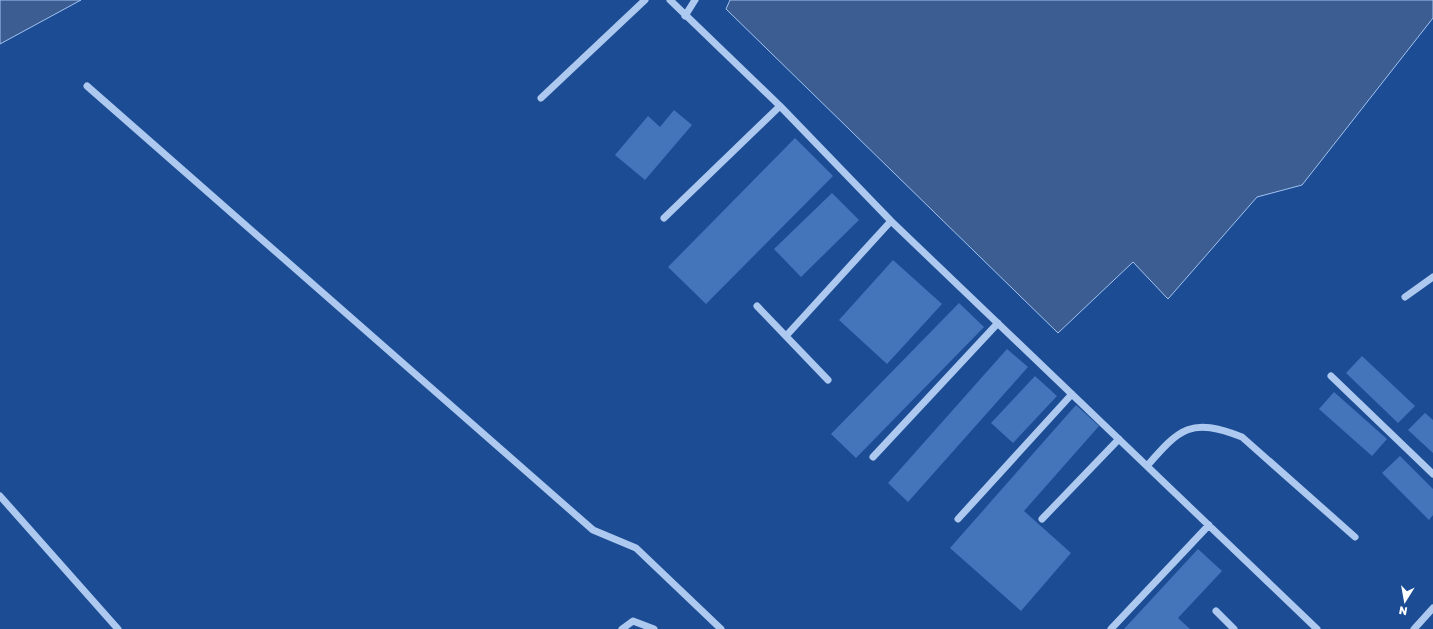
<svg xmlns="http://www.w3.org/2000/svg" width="1433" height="629" font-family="'Golos Text',sans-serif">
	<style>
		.water { fill: #3b5d92; stroke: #a1c3f1 }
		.building { fill: #4475bb }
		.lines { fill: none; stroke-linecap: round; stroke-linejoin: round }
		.minor { stroke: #aec9ef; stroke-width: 7 }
	</style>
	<rect width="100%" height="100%" fill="#1c4c94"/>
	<path class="water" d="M0,0H81L0,44Z
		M730,0H1433V18L1302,185L1257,197L1168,299L1133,262L1058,333L726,9Z"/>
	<path class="building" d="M674,110L692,125L645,180L615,155L648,116L660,127Z
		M795,138L833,176L706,304L668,267Z
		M832,193L859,220L801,277L774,249Z
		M893,260L942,304L887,364L839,320Z
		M959,303L984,327L856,458L831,434Z
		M1007,349L1028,367L908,502L888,483Z
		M1362,356L1415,406L1398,423L1346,373Z
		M1035,376L1057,396L1013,443L991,423Z
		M1334,392L1387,439L1372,456L1319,409Z
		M1076,405L1099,426L1024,511L1071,553L1021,611L950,548Z
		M1425,413L1433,420V453L1408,430Z
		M1400,456L1433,489V515L1429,520L1382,473Z
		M1198,549L1222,571L1178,618L1190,629H1124Z"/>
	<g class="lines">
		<path class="minor" d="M670,0L780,106L891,221L1317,629
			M685,16L695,0
			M87,86L593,530L636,548L721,629
			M541,98L645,0
			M664,218L780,106
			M1405,297L1433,277
			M757,306L828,380
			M786,336L891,221
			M1331,376L1433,474
			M873,457L998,323
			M1147,466C1180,428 1191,417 1242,437L1355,537
			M0,496L118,629
			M958,519L1072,394
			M1042,519L1119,439
			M1216,611L1234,629
			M622,629L633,621L654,629
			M1111,629L1209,525
			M1414,629L1433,608"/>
	</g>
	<g transform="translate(1405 601) rotate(191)" stroke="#1c4c94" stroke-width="3" paint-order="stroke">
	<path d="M0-3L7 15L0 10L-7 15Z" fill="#ffffff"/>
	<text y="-6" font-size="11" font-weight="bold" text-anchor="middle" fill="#ffffff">N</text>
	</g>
</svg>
